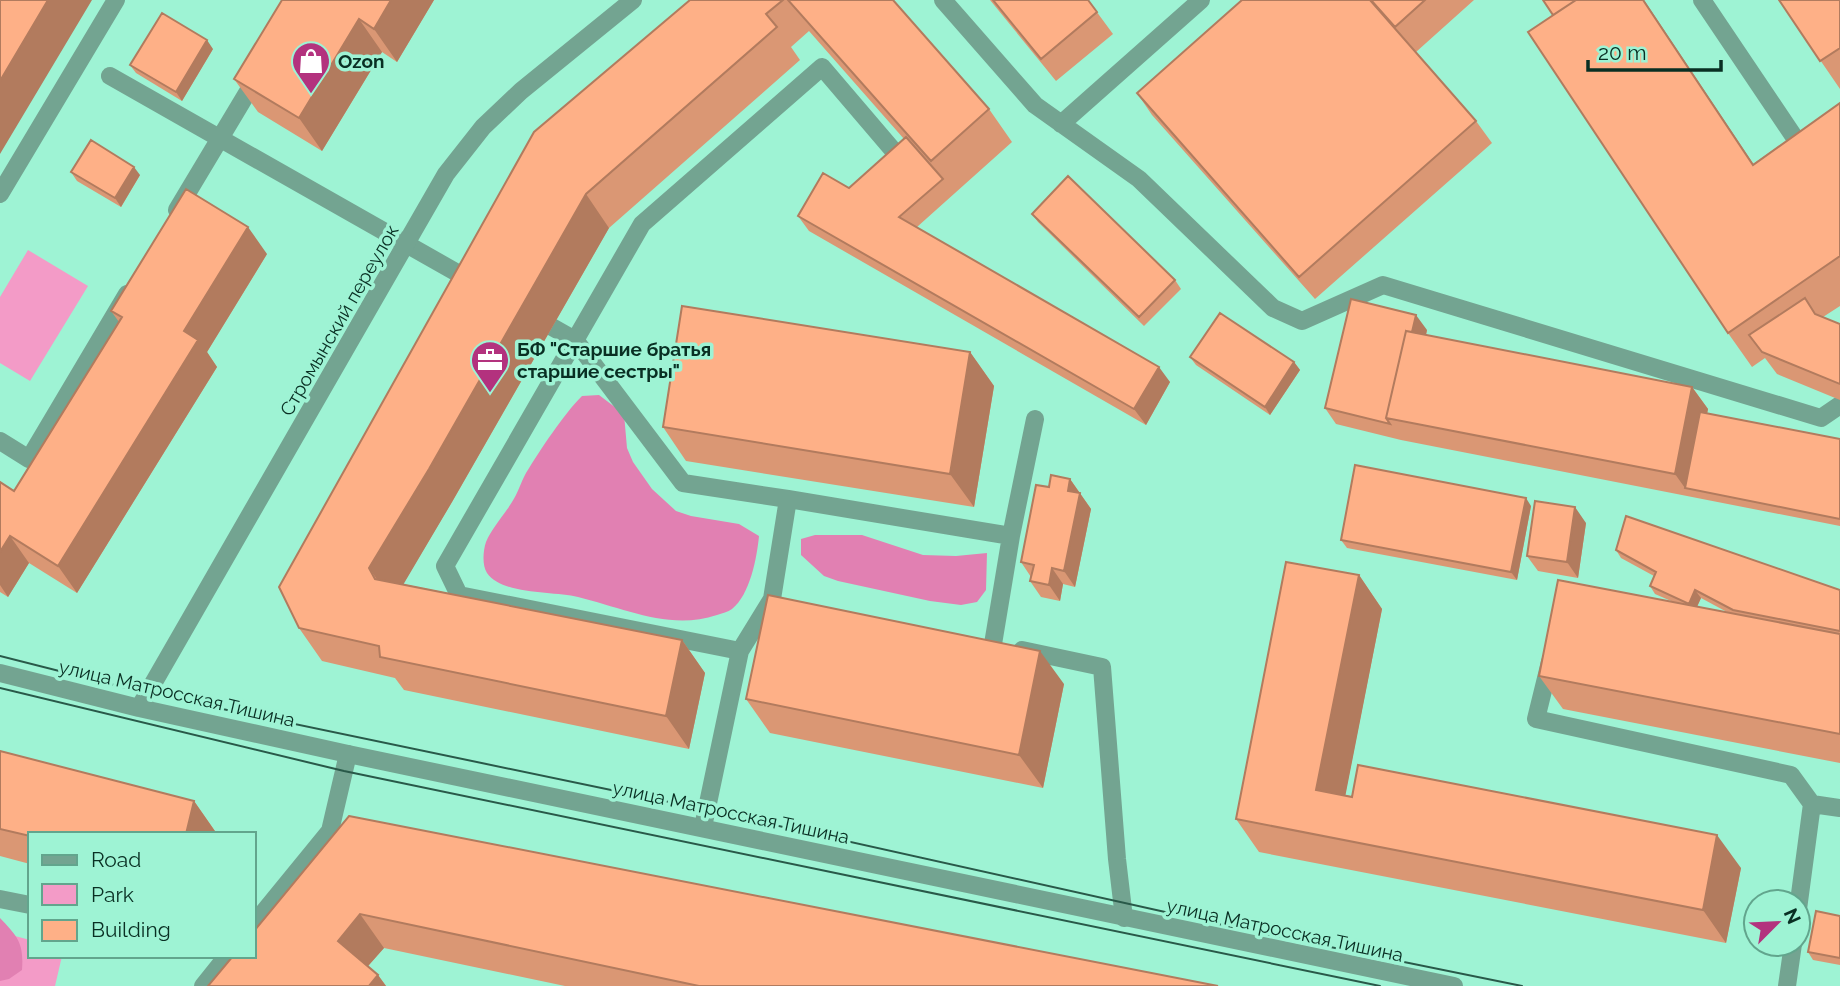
<svg xmlns="http://www.w3.org/2000/svg" width="1840" height="986" font-family="Raleway,sans-serif">
	<style>
		.green { fill: #f39bc7 }
		.forest { fill: #e180b2 }
		.lines { fill: none; stroke-linecap: round; stroke-linejoin: round }
		.service { stroke: #73a491; stroke-width: 18 }
		.minor { stroke: #73a491; stroke-width: 18 }
		.tram { stroke: #295949; stroke-width: 2 }
		.wall { fill: #da9774; fill-rule: evenodd }
		.shaded-wall { fill: #b27b5e }
		.building { fill: #feb087; stroke: #b27b5e; stroke-width: 2 }
		.labels { text-anchor: middle; dominant-baseline: central; stroke-width: 7; stroke-linejoin: round; paint-order: stroke }
		.poi-label { font-size: 19px; font-weight: bold; fill: #092f23; stroke: #9ef3d4; text-anchor: start }
		.street-label { font-size: 19px; fill: #092f23; stroke: #9ef3d4 }
	</style>
	<rect width="100%" height="100%" fill="#9ef3d4"/>
	<path class="green" d="M28,250L88,286L30,381L0,363V297Z
		M0,932L30,940V956H62L55,986H0Z"/>
	<path class="forest" d="M599,395L624,414L627,448L633,462L652,489L676,511L691,516L739,524L759,536C757,557 750,595 732,609C728,612 722,613 717,615C669,631 624,608 578,597C554,591 502,595 487,573C482,565 483,551 486,542C492,528 504,515 512,502C518,493 521,482 526,473C541,449 563,415 582,396Z
		M815,535H862L923,555L956,556L987,553L986,590L977,602L961,605L930,601L838,581L824,576L801,555V539Z
		M0,918C18,937 24,943 22,970L9,979L0,981Z"/>
	<g class="lines">
		<path class="service" d="M943,0L1035,105L1139,179L1273,308L1302,321L1383,285L1821,418L1840,405
			M1702,0L1805,153L1840,128
			M110,76L475,283
			M1061,124L1201,0
			M0,194L116,0
			M177,210L258,75
			M552,327L575,340L683,483L788,499
			M0,441L29,459L127,294
			M1011,536L1035,419
			M1022,650L1102,667L1117,859L1124,918
			M740,651L772,599L788,499L1011,536L993,644
			M1550,662L1536,719L1791,775L1812,804L1798,909
			M1812,804L1840,808
			M703,827L740,651L459,595L445,566L642,224L822,67L892,149
			M0,899L30,905
			M254,924L330,831L348,754
			M203,986L227,956
			M1787,986L1793,944"/>
		<path class="minor" d="M0,673L139,708L348,754L1454,986
			M139,708L446,174L483,127L521,91L633,0"/>
		<path class="tram" d="M0,656L146,693L707,810L1237,928L1522,986
			M0,688L344,771L1380,986"/>
	</g>
	<path class="wall" d="M282,0H434L397,62L382,52L322,151L258,112L234,79Z
		M690,0H893L989,109L1012,142L917,227L1170,382L1146,425L809,231L798,216L849,188L904,139L809,31L791,47L800,60L609,228L452,502L403,584L682,640L705,673L689,749L404,690L395,678L322,661L299,628Z
		M990,0H1088L1113,34L1056,81Z
		M1242,0H1474L1416,52L1476,121L1492,143L1315,299L1152,115L1137,93Z
		M1779,0H1840V89Z
		M1553,15L1753,164L1840,103V306L1823,317L1840,324V400L1777,374L1765,358L1752,367L1728,333Z
		M213,49L182,101L136,73L130,65Z
		M71,172L140,175L121,207L77,181Z
		M1032,214L1175,280L1181,289L1144,326L1038,222Z
		M267,254L207,352L217,367L77,593L29,563L8,597L0,592V482L14,491L119,322L111,311Z
		M1427,330L1426,335L1692,387L1708,409L1707,413L1840,439V526L1401,440L1336,424L1325,408Z
		M970,352L994,386L974,507L686,461L663,427Z
		M1190,357L1294,362L1300,370L1270,415L1196,365Z
		M1070,479L1091,509L1075,587L1063,584L1060,601L1041,597L1030,581L1031,577L1021,562L1049,487Z
		M1531,506L1517,580L1347,548L1341,540Z
		M1586,523L1578,578L1538,571L1527,556Z
		M1616,550L1840,590V763L1563,709L1539,676L1671,601L1655,594L1650,586L1654,576L1621,558ZM1701,598L1727,612L1697,607Z
		M1359,575L1382,609L1345,795L1741,868L1726,943L1259,852L1236,819Z
		M1064,684L1043,788L770,733L746,699Z
		M0,751L194,801L217,834H30V864L0,856Z
		M349,816L1218,986H565L384,948L368,966L378,975L386,986H208Z
		M1840,916V965L1813,960L1808,952Z"/>
	<path class="shaded-wall" d="M48,0H92L0,154V81Z
		M391,0H434L397,62L374,29Z
		M1643,0H1644L1776,198L1753,165Z
		M359,19L382,52L322,151L299,118Z
		M207,40L213,49L182,101L176,92Z
		M134,167L140,175L121,207L115,198Z
		M586,194L609,228L452,502L393,602L369,568Z
		M248,227L267,254L207,352L217,367L77,593L58,566L184,331Z
		M1416,315L1427,330L1406,422L1391,419Z
		M970,352L994,386L974,507L950,474Z
		M1294,362L1300,370L1270,415L1265,407Z
		M1159,367L1170,382L1146,425L1134,409Z
		M1692,387L1708,409L1692,490L1685,488L1675,474Z
		M1070,479L1091,509L1075,587L1064,571L1068,491Z
		M1526,498L1531,506L1517,580L1511,572Z
		M1575,507L1586,523L1578,578L1567,562Z
		M10,536L29,563L8,597L0,585V552Z
		M1052,568L1063,584L1060,601L1049,585Z
		M1359,575L1382,609L1340,823L1316,790Z
		M1695,590L1701,598L1694,613L1689,604Z
		M682,640L705,673L689,749L666,716Z
		M1040,651L1064,684L1043,788L1019,755Z
		M194,801L217,834H186Z
		M1717,835L1741,868L1726,943L1703,910Z
		M360,914L384,948L361,974L338,941Z
		M378,975L386,986H369Z"/>
	<path class="building" d="M0,0H48L0,81Z
		M282,0H391L374,29L359,19L299,118L234,79Z
		M690,0H783L766,14L777,27L586,194L429,469L369,568L375,579L682,640L666,716L380,657L379,646L299,628L279,587L534,132Z
		M788,0H893L989,109L931,161Z
		M993,0H1088L1097,12L1041,59Z
		M1242,0H1370L1476,121L1299,277L1137,93Z
		M1371,0H1425L1395,27Z
		M1543,0H1576L1553,15Z
		M1576,0H1643L1753,165L1840,103V256L1728,333L1528,32Z
		M1779,0H1840V48L1820,61Z
		M162,13L207,40L176,92L130,65Z
		M906,137L943,179L899,217L1159,367L1134,409L798,216L823,173L849,188Z
		M91,140L134,167L115,198L71,172Z
		M1068,176L1175,280L1139,317L1032,214Z
		M186,189L248,227L184,331L198,340L58,566L10,536L0,552V482L14,491L122,317L111,311Z
		M1805,298L1815,314L1840,324V384L1762,352L1749,335Z
		M1351,299L1416,315L1412,332L1406,331L1386,418L1390,424L1325,408Z
		M682,306L970,352L950,474L663,427Z
		M1220,313L1294,362L1265,407L1190,357Z
		M1406,331L1692,387L1675,474L1386,418Z
		M1700,412L1840,439V519L1685,488Z
		M1355,465L1526,498L1511,572L1341,540Z
		M1051,475L1070,479L1068,491L1080,493L1064,571L1052,568L1049,585L1030,581L1034,565L1021,562L1036,485L1049,487Z
		M1535,501L1575,507L1567,562L1527,556Z
		M1626,516L1840,590V631L1733,610L1695,590L1689,604L1650,586L1656,572L1616,550Z
		M1286,562L1359,575L1316,790L1352,797L1358,765L1717,835L1703,910L1236,819Z
		M1558,580L1840,634V734L1539,676Z
		M768,595L1040,651L1019,755L746,699Z
		M0,751L194,801L186,834H30V836L0,829Z
		M349,816L1218,986H699L360,914L338,941L378,975L369,986H208L233,956H254V931Z
		M1816,911L1840,916V958L1808,952Z"/>
	<defs>
		<symbol id="shop-pin" viewBox="-11 -11 22 30"><path d="M0 17L-7.5 6A9.5 9.5 0 1 1 7.5 6Z" fill="#b3327e" stroke="#9ef3d4"/><path d="M-5-2.5h2.3a2.7 3.5 0 0 1 5.4 0H5L5.5 6h-11ZM-1.5-2.5h3a1.5 2.3 0 0 0-3 0Z" fill="#fff"/></symbol>
		<symbol id="office-pin" viewBox="-11 -11 22 30"><path d="M0 17L-7.5 6A9.5 9.5 0 1 1 7.5 6Z" fill="#b3327e" stroke="#9ef3d4"/><path d="M-6-3h4V-5.5h4V-3h4V5H-6ZM-1-4.5V-3h2v-1.5ZM-6 0V1H6V0Z" fill="#fff"/></symbol>
	</defs>
	<g fill-rule="evenodd">
		<use href="#shop-pin" x="289" y="39" width="44" height="60"/>
		<use href="#office-pin" x="468" y="338" width="44" height="60"/>
	</g>
	<g class="labels">
		<g class="poi-label">
			<text x="338" y="61">Ozon</text>
			<text x="517" y="349">БФ "Старшие братья<tspan x="517" dy="22">старшие сестры"</tspan></text>
		</g>
		<g class="street-label">
			<text transform="translate(339 320) rotate(-60)">Стромынский переулок</text>
			<text transform="translate(177 693) rotate(13)">улица Матросская Тишина</text>
			<text transform="translate(731 812) rotate(12)">улица Матросская Тишина</text>
			<text transform="translate(1285 930) rotate(12)">улица Матросская Тишина</text>
		</g>
	</g>
	<rect x="28" y="832" width="228" height="126" fill="#9ef3d4" stroke="#62a58d" stroke-width="2"/>
	<rect x="42" y="855" width="35" height="10" fill="#73a491" stroke="#62a58d" stroke-width="2"/>
	<text x="91" y="867" font-size="21" fill="#092f23">Road</text>
	<rect x="42" y="884" width="35" height="21" fill="#f39bc7" stroke="#62a58d" stroke-width="2"/>
	<text x="91" y="902" font-size="21" fill="#092f23">Park</text>
	<rect x="42" y="920" width="35" height="21" fill="#feb087" stroke="#62a58d" stroke-width="2"/>
	<text x="91" y="937" font-size="21" fill="#092f23">Building</text>
	<g transform="translate(1777 923) rotate(66)"><circle r="33" fill="#9ef3d4" stroke="#62a58d" stroke-width="2"/>
	<path d="M0-5L12 26L0 18L-12 26Z" fill="#b3327e"/>
	<text y="-10" font-size="19" font-weight="bold" text-anchor="middle" fill="#092f23">N</text>
	</g>
	<path d="M1588 60v10h133v-10" fill="none" stroke="#092f23" stroke-width="3.5"/>
	<text x="1598" y="60" font-size="21" fill="#092f23" stroke="#9ef3d4" stroke-width="5" paint-order="stroke">20 m</text>
</svg>
